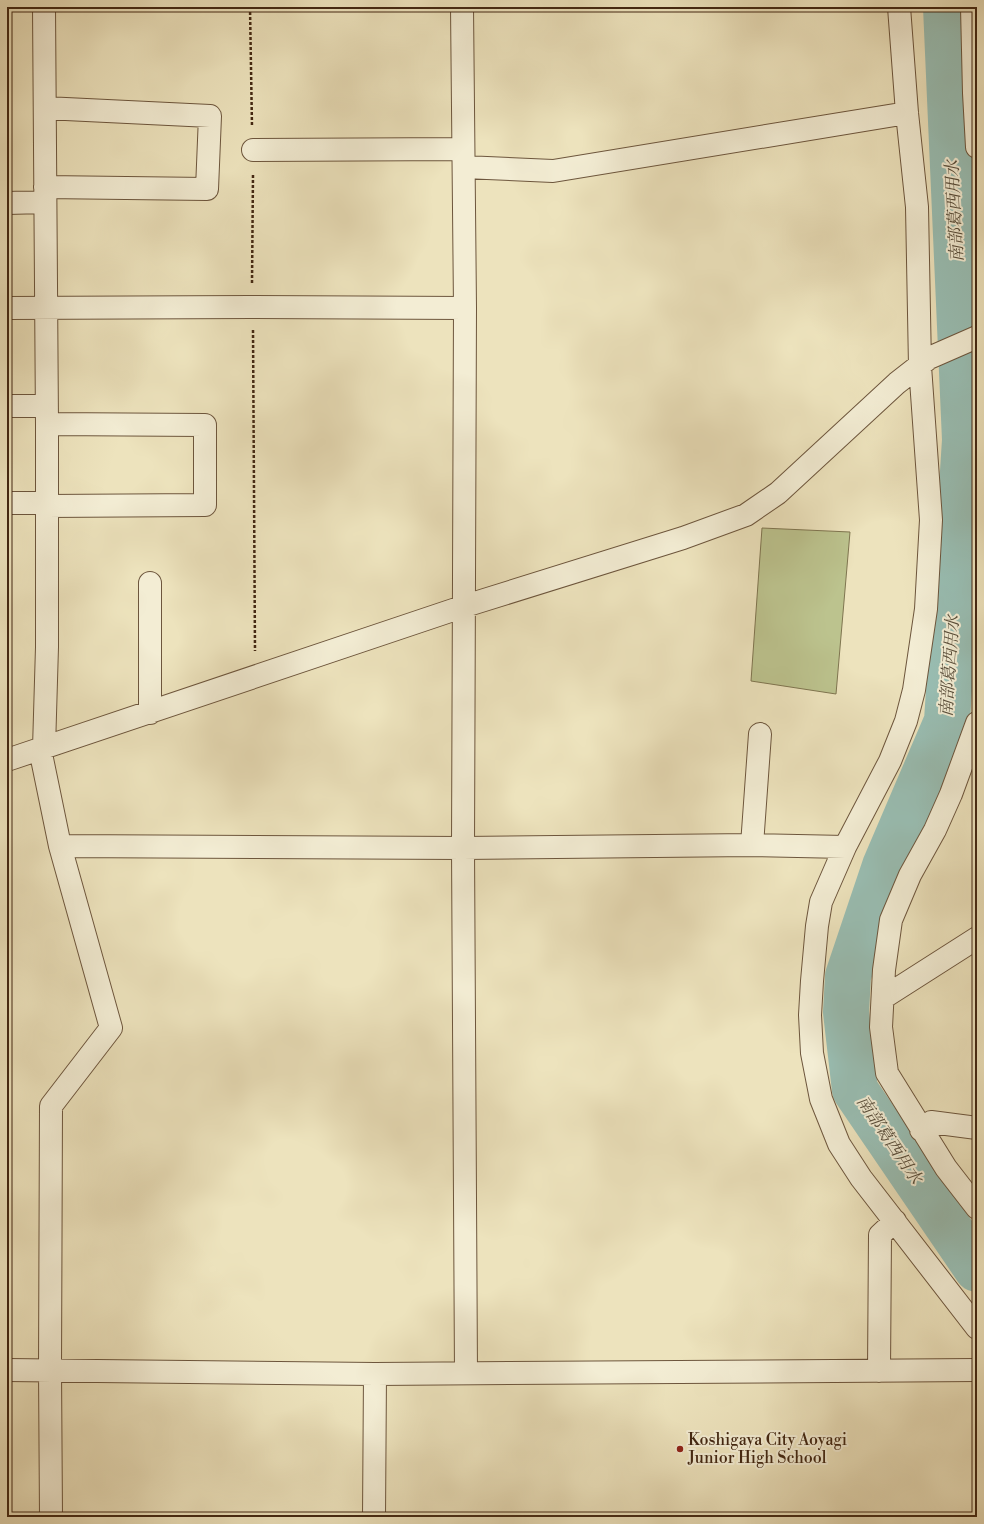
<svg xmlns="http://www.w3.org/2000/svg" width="984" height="1524" font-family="'Libre Bodoni','Noto Serif JP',serif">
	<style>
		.green { fill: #bcc38e; stroke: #7f7550 }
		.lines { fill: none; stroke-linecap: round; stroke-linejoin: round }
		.river { stroke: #99beb3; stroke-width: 46 }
		.minor-casing { stroke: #6d563d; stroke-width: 24 }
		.path { stroke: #422712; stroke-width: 2.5; stroke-dasharray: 3 2; stroke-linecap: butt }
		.minor { stroke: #f3edd4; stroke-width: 22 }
		.poi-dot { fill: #8f2418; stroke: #f3edd4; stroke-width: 1.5 }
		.labels { text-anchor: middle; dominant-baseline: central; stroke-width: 4; stroke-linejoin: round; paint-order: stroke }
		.poi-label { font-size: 16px; fill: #422712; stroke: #f3edd4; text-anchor: start }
		.water-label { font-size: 17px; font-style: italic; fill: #584d3a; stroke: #f3edd4 }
	</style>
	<rect width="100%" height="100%" fill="#ede3bd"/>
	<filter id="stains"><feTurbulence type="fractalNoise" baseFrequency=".005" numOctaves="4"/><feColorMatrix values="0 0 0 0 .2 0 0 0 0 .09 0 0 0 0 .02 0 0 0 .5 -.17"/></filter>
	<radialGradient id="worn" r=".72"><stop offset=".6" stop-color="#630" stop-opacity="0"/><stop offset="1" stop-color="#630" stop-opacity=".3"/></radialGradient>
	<path class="green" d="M762,528L850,532L836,694L751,681Z"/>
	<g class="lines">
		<path class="river" d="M946,7L965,440L947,721L885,866L848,976L846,1012L855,1090L977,1269"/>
		<defs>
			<path id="minor" d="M462,7L465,308L463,848L466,1373
				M899,7L907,113L917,207L920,366L931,520L926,609L914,690L906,721L890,761L845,847L821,902L817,926L812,981L810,1015L812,1053L821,1099L839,1144L861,1178L977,1328
				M972,7L974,93L977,147
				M253,150L463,149
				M464,167L553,171L907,113
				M45,187L207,189L210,116L45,108
				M7,203L45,202
				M7,308L252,307L465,308
				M7,406H46
				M7,503H46
				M46,506L205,505V425L47,424
				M150,583V713
				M977,723L951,794L935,830L910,875L891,920L884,970L881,1027L887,1073L946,1168L977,1208
				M44,748L47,647V424L44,7
				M40,749L60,846L111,1028L51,1106L50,1370L51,1517
				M7,760L465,606L683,538L746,515L778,493L897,383L929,358L977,337
				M752,845L760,734
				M60,846L463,848L752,845L845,847
				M883,998L977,938
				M921,1130L931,1122L977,1128
				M7,1370L375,1374L977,1370
				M879,1371L880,1235L895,1221
				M374,1517L375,1374"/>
		</defs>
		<use href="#minor" class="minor-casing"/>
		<path class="path" d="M250,7L252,127
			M252,283L253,174
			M253,330L255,651"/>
		<use href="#minor" class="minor"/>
	</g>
	<circle class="poi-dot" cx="680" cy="1449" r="4"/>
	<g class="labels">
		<g class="poi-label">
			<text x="688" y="1440">Koshigaya City Aoyagi<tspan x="688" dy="18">Junior High School</tspan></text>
		</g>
		<g class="water-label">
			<text transform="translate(955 211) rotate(-93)">南部葛西用水</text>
			<text transform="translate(950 666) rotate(-86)">南部葛西用水</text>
			<text transform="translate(889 1140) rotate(56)">南部葛西用水</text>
		</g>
	</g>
	<rect width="984" height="1524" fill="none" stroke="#ede3bd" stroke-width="24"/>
	<rect x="8" y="8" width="968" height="1508" fill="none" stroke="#422712" stroke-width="2"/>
	<rect x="12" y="12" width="960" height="1500" fill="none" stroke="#422712"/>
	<rect width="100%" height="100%" filter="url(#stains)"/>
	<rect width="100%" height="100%" fill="url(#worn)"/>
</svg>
